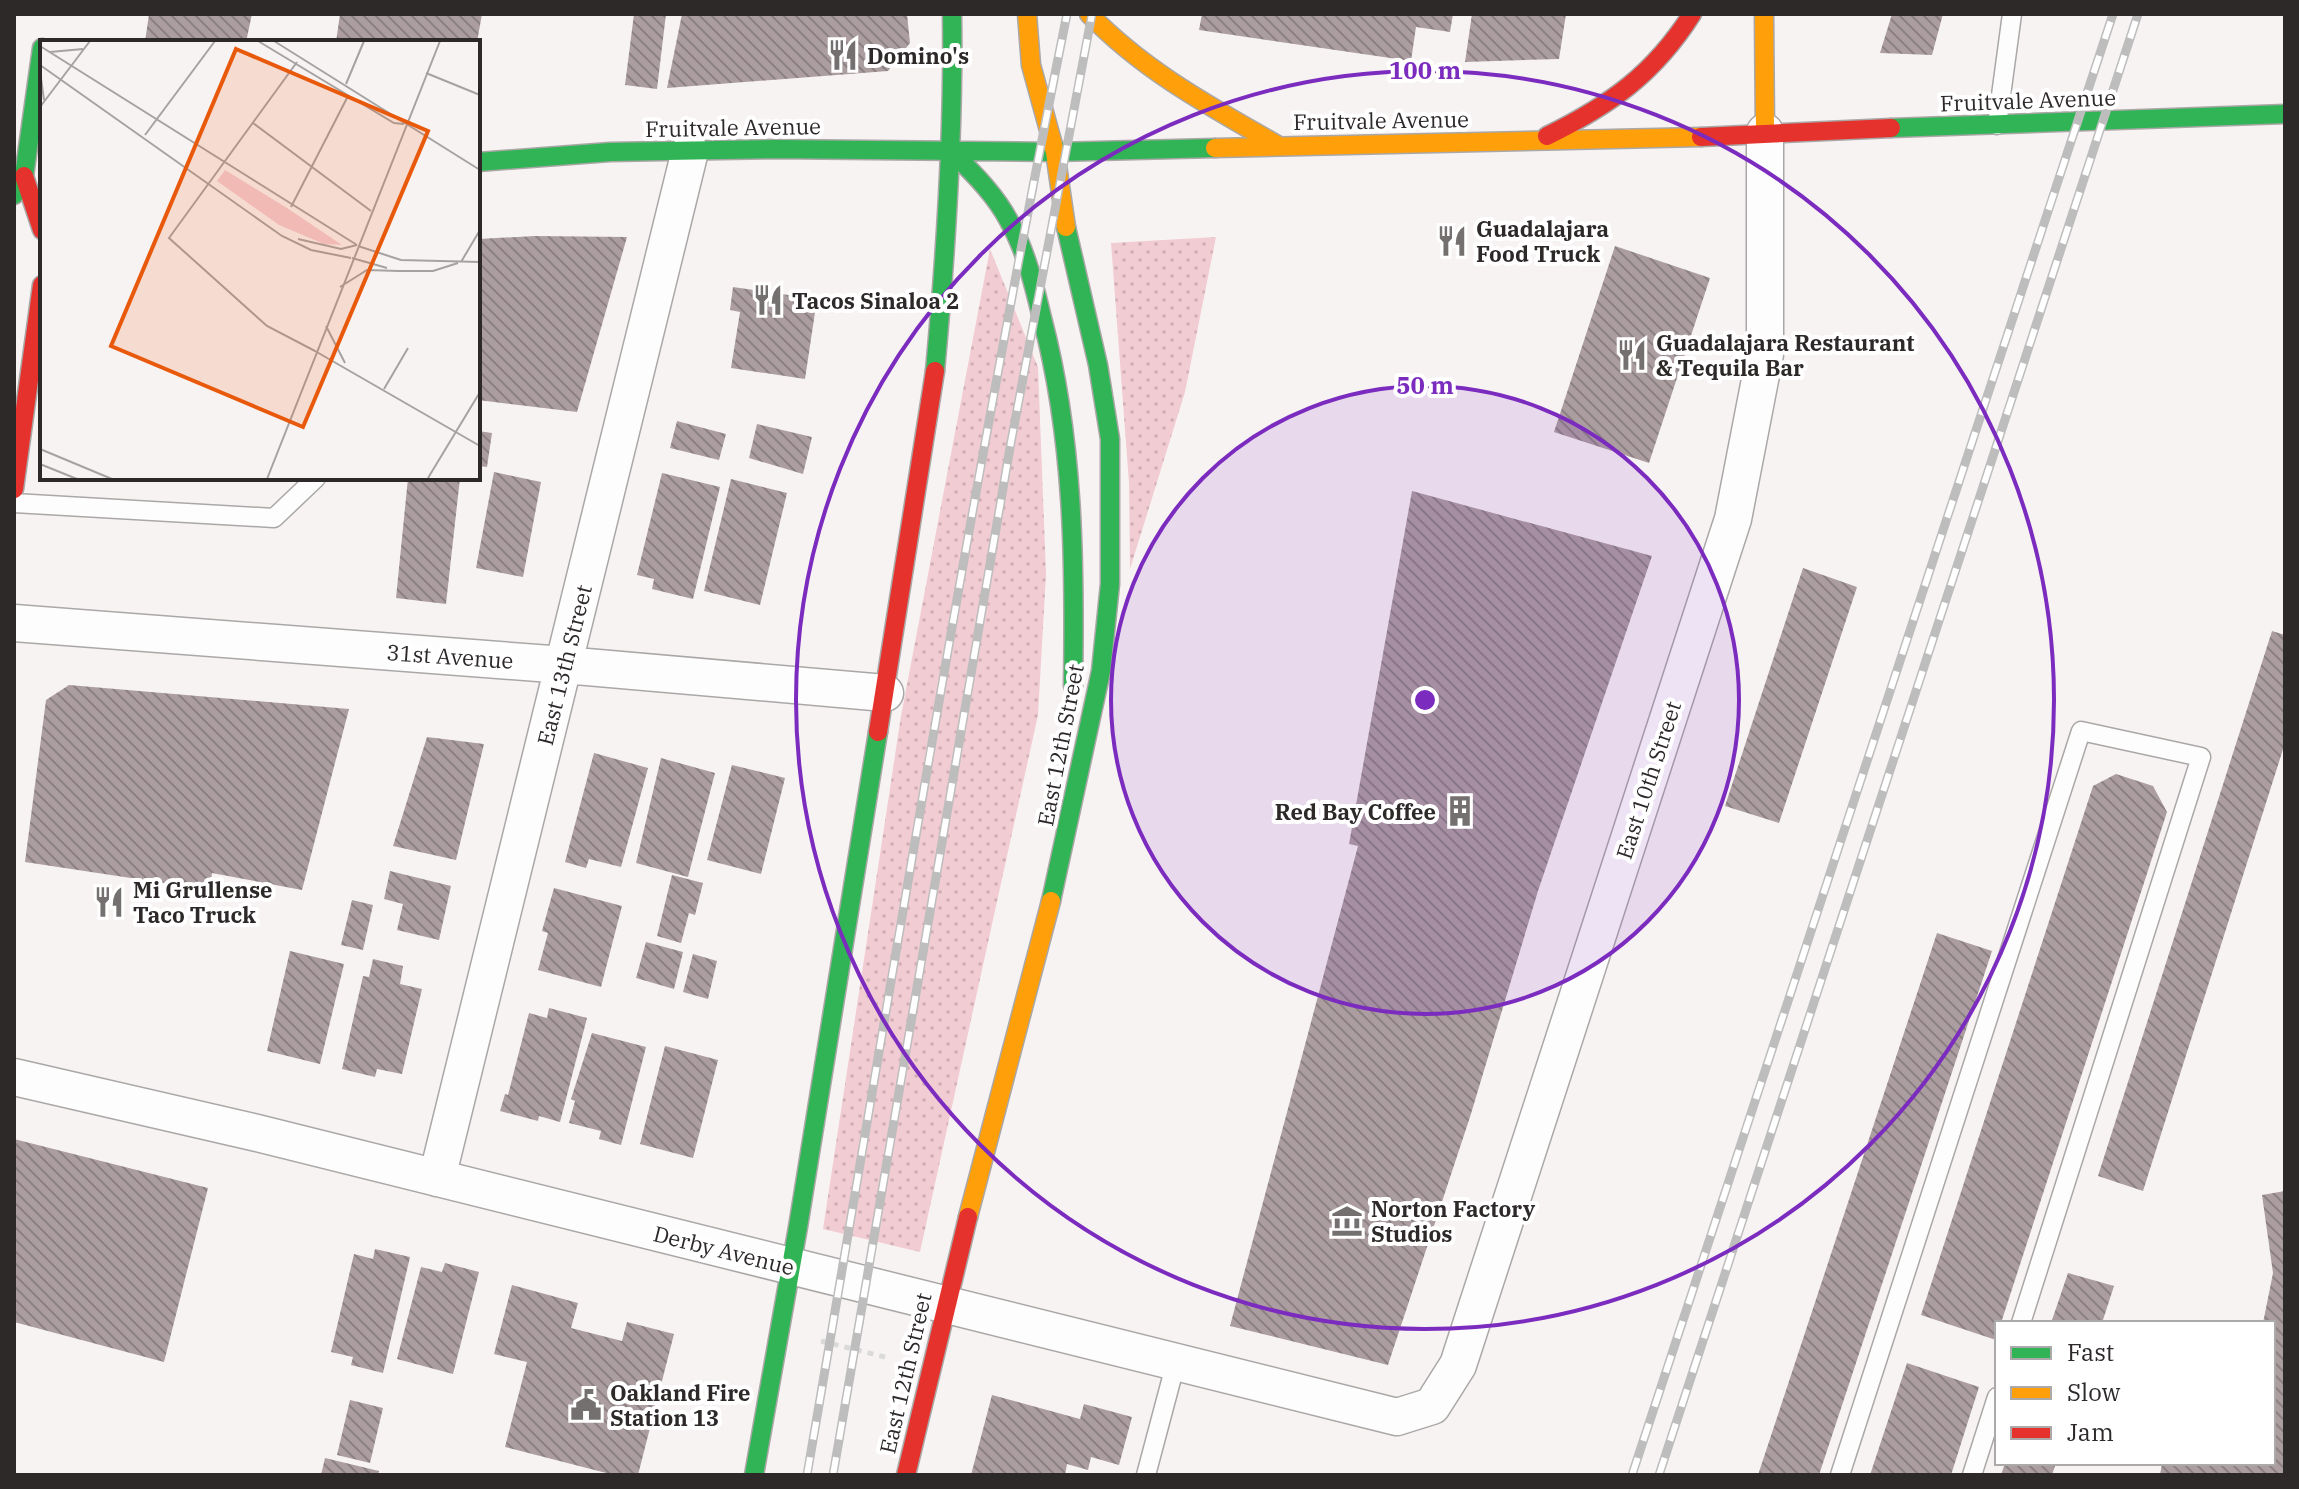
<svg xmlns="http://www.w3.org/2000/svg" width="2299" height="1489" font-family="'IBM Plex Serif',serif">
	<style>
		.grass { fill: url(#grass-dots) }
		.building { fill: url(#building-back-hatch) }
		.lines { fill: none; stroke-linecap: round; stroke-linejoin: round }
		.lane-casing { stroke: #aaa7a7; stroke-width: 21 }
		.street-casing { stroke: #aaa7a7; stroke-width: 39 }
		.fast-casing { stroke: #aaa7a7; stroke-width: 21 }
		.slow-casing { stroke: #aaa7a7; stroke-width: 21 }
		.jam-casing { stroke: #aaa7a7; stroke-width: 21 }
		.path { stroke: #dbdada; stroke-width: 5; stroke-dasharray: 6 6; stroke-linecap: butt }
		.lane { stroke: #fefdfd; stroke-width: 18 }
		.street { stroke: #fefdfd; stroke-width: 36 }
		.fast { stroke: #30b455; stroke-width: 18 }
		.slow { stroke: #ff9f0a; stroke-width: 18 }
		.jam { stroke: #e5322d; stroke-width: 18 }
		.rail-casing { stroke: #bdbdbd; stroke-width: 9 }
		.rail { stroke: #fff; stroke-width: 6; stroke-dasharray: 18; stroke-linecap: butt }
		.ring { fill: none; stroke: #7b2cbf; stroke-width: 4 }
		.labels { text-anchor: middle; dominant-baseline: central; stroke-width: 8; stroke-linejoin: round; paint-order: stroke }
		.poi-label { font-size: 22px; font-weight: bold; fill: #2d2929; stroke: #fff; text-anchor: start }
		.street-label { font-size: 22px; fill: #2d2929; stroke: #fff }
		.inset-road { fill: none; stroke: #a7a2a2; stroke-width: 2 }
		.view { fill: #e8590c; fill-opacity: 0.15; stroke: #e8590c; stroke-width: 4 }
		.inset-edge { fill: none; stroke: #2d2929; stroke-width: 4 }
		.centre { fill: #7b2cbf; stroke: #fff; stroke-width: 4 }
		.ring-label { font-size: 24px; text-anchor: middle; font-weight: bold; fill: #7b2cbf; stroke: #fff; stroke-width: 8; stroke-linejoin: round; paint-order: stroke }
	</style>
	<defs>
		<pattern id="grass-dots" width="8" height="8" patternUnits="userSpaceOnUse" patternTransform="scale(2)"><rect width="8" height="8" fill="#f2ccd3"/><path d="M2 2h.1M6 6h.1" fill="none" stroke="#d0afb5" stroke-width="1.8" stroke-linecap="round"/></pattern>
		<pattern id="building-back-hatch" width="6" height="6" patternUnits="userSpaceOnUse" patternTransform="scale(2)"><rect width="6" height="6" fill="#ac9ea0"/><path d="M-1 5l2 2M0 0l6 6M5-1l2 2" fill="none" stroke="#8c8182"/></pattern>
	</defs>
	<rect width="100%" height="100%" fill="#f8f3f3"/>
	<path class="grass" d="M1216,237L1185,392L1130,569L1129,483L1111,243Z
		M990,249L1038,367L1046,574L1038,715L920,1252L823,1229L901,716Z"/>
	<path class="building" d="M149,14H252L246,42H145Z
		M340,14H482L477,42H336Z
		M634,14H666L657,89L625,85Z
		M682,14H907L910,43L888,71L667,88Z
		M1202,14H1453L1450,32L1416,27L1411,61L1199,30Z
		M1472,14H1566L1559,59L1465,62Z
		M1892,14H1943L1932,55L1880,53Z
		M535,236L627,237L577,412L478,400V239Z
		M1615,246L1710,278L1649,463L1554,432Z
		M733,287L817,299L805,379L731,368L740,312L730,310Z
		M677,421L726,434L719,460L670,448Z
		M757,424L812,437L803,474L749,458Z
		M478,431L492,433L487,467L478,466Z
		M494,472L541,482L523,577L476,568Z
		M662,473L720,487L693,599L652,589L654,579L637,575Z
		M408,478H460L446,604L396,598Z
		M731,479L787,493L760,605L704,591Z
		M1412,491L1652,556L1538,891L1470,1117L1388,1365L1230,1326L1358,846L1349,844Z
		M1803,568L1857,587L1779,823L1725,806Z
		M2272,631L2285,635V743L2143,1191L2098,1176Z
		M69,685L349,709L302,890L212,873L210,890L25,862L46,700Z
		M427,737L484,744L456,860L393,846Z
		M594,753L648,768L621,867L589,859L586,868L565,862Z
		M661,758L715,773L688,877L636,863Z
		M732,765L785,778L761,874L707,860Z
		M2116,774L2153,786L2167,812L2001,1323H1997L1996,1340L1921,1315L2093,786Z
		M390,871L451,886L439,940L397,930L403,904L384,899Z
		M672,875L703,883L695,915L689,913L681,943L657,936Z
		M554,888L622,906L601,987L538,970L548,933L542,931Z
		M352,900L373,905L363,950L341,945Z
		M1937,933L1992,951L1819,1475H1758Z
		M646,942L683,952L674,989L636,978Z
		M290,951L344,964L320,1064L267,1051Z
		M693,954L717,961L708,999L683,992Z
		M373,959L403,966L400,984L422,989L402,1074L377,1069L375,1077L342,1069L363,976L369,977Z
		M549,1008L587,1018L560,1122L539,1116L538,1121L500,1111L505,1094L508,1095L529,1013L547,1018Z
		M592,1033L646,1047L621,1145L599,1139L601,1131L569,1123L575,1101L571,1099Z
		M665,1046L718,1060L693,1158L640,1144Z
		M14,1139L208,1188L164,1362L14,1322Z
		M2285,1191V1475H2160L2162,1463H2273V1323H2263L2273,1273L2262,1195Z
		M375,1249L410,1257L383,1373L351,1365L353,1357L331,1352L354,1254L373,1259Z
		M445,1263L479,1272L453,1374L397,1359L421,1267L442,1272Z
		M2068,1273L2114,1286L2102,1323H2051Z
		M512,1285L578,1303L571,1328L622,1341L627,1322L674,1334L638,1475H614L505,1447L527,1362L494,1354Z
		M1907,1363L1979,1387L1951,1475H1870Z
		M992,1395L1080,1419L1084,1404L1132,1417L1119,1465L1091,1457L1088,1470L1067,1464L1065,1475H971Z
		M350,1400L383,1408L370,1463L337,1455Z
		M325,1458L379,1471L378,1475H321Z
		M2005,1463H2056L2052,1475H2001Z"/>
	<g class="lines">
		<defs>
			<path id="lane" d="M1997,125L2012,14
				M14,503L274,518L316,478
				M1146,1475L1176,1362
				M1840,1475L2081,731L2201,757L2021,1323
				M1972,1475L1997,1397"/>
			<path id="street" d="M14,623L564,665L885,693
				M14,1077L257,1133L1397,1417L1432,1406L1458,1365L1733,519L1765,354V132
				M437,1178L690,151"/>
			<path id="fast" d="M1891,128L2285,114
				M951,151C972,172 995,194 1009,221C1026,251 1034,285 1042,318C1074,439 1075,562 1073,686
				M478,162L610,152L773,149L1055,152L1215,148
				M14,195L24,176L42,48
				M935,371C946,252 954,134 952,14
				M1051,901L1101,671L1110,584V439L1098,365L1066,227
				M754,1475L798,1227L878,732"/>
			<path id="slow" d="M1027,14L1031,65L1055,152L1066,227
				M1089,14C1144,71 1211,107 1279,146
				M1764,14L1765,132
				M1215,148L1701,137
				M968,1217L1051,901"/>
			<path id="jam" d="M1547,136C1610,105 1654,74 1692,14
				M1701,137L1891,128
				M24,176L42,230
				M14,489L42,285
				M878,732L935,371
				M906,1475L968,1217"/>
		</defs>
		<use href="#lane" class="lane-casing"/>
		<use href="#street" class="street-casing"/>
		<use href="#fast" class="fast-casing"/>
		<use href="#slow" class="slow-casing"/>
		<use href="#jam" class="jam-casing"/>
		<path class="path" d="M821,1341L889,1358"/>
		<use href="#lane" class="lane"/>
		<use href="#street" class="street"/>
		<use href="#fast" class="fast"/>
		<use href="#slow" class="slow"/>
		<use href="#jam" class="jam"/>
		<defs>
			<path id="rail" d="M807,1475C891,988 969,499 1067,14
				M833,1475L1011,442L1092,14
				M1632,1475L2113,14
				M1659,1475L2138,14"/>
		</defs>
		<use href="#rail" class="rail-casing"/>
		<use href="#rail" class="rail"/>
	</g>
	<circle cx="1425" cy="700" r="314" fill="#7b2cbf" fill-opacity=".12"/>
	<g class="ring">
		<circle cx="1425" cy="700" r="314"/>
		<circle cx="1425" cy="700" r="629"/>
	</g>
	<defs>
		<symbol id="restaurant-bare" viewBox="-9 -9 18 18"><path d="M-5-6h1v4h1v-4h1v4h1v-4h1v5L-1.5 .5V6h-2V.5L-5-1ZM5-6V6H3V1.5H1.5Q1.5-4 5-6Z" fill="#747070" stroke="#fff" stroke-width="2.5" paint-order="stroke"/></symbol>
		<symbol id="building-bare" viewBox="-9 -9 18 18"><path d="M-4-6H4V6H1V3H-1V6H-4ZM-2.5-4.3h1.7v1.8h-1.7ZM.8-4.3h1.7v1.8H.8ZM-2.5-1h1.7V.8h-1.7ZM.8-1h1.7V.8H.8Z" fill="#747070" stroke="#fff" stroke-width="2.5" paint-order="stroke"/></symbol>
		<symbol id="museum-bare" viewBox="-9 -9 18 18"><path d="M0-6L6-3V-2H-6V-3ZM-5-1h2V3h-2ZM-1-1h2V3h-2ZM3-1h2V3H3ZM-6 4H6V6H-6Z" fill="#747070" stroke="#fff" stroke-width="2.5" paint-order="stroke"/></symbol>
		<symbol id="civic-bare" viewBox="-9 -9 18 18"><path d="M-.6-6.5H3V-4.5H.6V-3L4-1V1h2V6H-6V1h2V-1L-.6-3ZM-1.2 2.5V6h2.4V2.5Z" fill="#747070" stroke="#fff" stroke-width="2.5" paint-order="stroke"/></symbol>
	</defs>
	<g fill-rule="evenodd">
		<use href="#restaurant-bare" x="821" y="33" width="44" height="44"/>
		<use href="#restaurant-bare" x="1430" y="219" width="44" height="44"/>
		<use href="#restaurant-bare" x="746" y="278" width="44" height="44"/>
		<use href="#restaurant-bare" x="1610" y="333" width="44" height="44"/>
		<use href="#building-bare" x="1438" y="789" width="44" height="44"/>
		<use href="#restaurant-bare" x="87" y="880" width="44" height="44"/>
		<use href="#museum-bare" x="1325" y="1199" width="44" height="44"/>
		<use href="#civic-bare" x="564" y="1383" width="44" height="44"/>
	</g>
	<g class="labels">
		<g class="poi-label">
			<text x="867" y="55">Domino's</text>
			<text x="1476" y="228">Guadalajara<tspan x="1476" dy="25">Food Truck</tspan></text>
			<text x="792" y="300">Tacos Sinaloa 2</text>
			<text x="1656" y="342">Guadalajara Restaurant<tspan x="1656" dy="25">&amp; Tequila Bar</tspan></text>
			<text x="1436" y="811" text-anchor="end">Red Bay Coffee</text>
			<text x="133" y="889">Mi Grullense<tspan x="133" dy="25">Taco Truck</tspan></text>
			<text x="1371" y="1208">Norton Factory<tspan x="1371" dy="25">Studios</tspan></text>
			<text x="610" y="1392">Oakland Fire<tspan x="610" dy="25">Station 13</tspan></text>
		</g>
		<g class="street-label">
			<text transform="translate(2028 100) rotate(-2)">Fruitvale Avenue</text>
			<text transform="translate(1381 120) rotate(-1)">Fruitvale Avenue</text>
			<text transform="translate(733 127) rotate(-1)">Fruitvale Avenue</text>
			<text transform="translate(450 656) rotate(4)">31st Avenue</text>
			<text transform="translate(564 665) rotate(-76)">East 13th Street</text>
			<text transform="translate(1060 745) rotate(-79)">East 12th Street</text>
			<text transform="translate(1648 780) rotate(-72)">East 10th Street</text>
			<text transform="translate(724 1250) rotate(14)">Derby Avenue</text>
			<text transform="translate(905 1373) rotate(-77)">East 12th Street</text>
		</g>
	</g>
	<g transform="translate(40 40)">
		<rect width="440" height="440" fill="#f8f3f3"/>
		<path d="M185,130L247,168L302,205L284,204L239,185L177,141Z" fill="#f2ccd3"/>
		<path class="inset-road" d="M218,1L354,83L364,84M234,1L440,130M0,6L317,205M10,12L43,9M257,22L129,198L227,286L275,311M0,25L242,196L271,210L311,218M0,31L4,60M386,33L440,55M306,44L324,1M0,67L50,1M213,83L331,171M105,95L175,1M251,167L308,56M258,199L301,209L317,205M318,206L361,220L440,222M312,218L347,228M421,222L440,190M358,231H393L418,223M300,247L327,230L359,231M286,286L305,323M275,311L440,406M344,349L368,308M0,409L72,439M0,424L37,439M388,438L440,352M227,439L400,1"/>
		<path class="view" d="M196,9L388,91L263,387L71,306Z"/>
		<rect width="440" height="440" class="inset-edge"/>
	</g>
	<circle cx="1425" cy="700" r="12" class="centre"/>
	<g class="ring-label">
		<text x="1425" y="79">100 m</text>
		<text x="1425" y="394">50 m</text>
	</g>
	<rect width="2299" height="1489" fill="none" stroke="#2d2929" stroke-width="32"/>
	<rect x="1995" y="1321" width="280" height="144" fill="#ffffff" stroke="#aba9a9" stroke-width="2"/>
	<rect x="2011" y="1347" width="40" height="12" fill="#30b455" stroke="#aba9a9" stroke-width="2"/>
	<text x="2067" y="1361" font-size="24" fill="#2d2929">Fast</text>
	<rect x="2011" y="1387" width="40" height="12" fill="#ff9f0a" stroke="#aba9a9" stroke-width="2"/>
	<text x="2067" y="1401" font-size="24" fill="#2d2929">Slow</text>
	<rect x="2011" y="1427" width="40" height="12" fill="#e5322d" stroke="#aba9a9" stroke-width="2"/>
	<text x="2067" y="1441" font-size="24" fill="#2d2929">Jam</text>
</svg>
